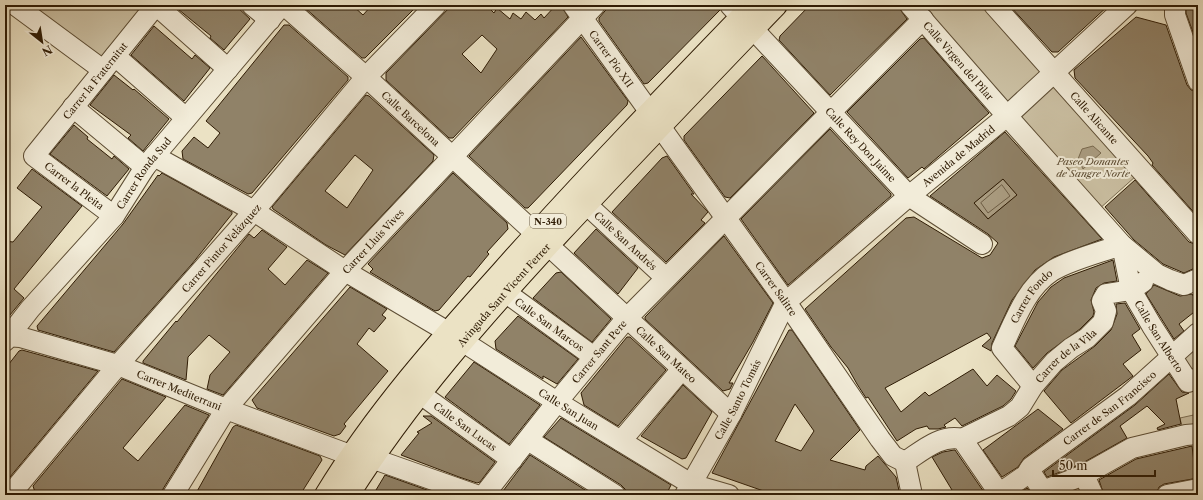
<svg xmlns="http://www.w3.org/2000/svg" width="1203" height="500" font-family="'Libre Caslon Text',serif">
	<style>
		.green { fill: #cbc0a3; stroke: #7c6e54 }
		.water { fill: #ab9e83; stroke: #796a50 }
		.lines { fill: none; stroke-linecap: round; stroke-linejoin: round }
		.shore { stroke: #6c5c44; stroke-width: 1 }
		.building { fill: #908268; stroke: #2e1b04; fill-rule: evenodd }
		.minor-casing { stroke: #5d4d34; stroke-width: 22 }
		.highway-casing { stroke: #2e1b04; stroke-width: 24 }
		.minor { stroke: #f2ecd9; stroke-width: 20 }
		.highway { stroke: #ebe2c4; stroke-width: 22 }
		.labels { text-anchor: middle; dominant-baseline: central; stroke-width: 4; stroke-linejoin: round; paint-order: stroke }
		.shield { fill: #f2ecd9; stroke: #695a44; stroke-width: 1 }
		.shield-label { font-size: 9px; font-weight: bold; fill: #2e1b04 }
		.street-label { font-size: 10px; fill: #2e1b04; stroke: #f2ecd9 }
		.park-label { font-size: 10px; font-style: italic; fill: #5d4d34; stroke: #f2ecd9 }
	</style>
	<rect width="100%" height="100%" fill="#ebe2c4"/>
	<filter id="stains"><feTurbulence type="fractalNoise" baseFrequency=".005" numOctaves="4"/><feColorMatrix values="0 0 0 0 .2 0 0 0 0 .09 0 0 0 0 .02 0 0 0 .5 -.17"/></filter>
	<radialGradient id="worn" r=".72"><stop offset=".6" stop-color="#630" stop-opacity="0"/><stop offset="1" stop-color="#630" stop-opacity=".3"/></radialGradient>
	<path class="green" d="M33,5H147L101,60Z
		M915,5H981L1136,176L1098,210Z
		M1198,335V374L1191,377L1177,355Z
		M1198,414V430L1183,431L1180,418Z"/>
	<path class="water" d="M1093,146L1101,153L1083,169L1078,159L1082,149Z
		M1003,179L1017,195L988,219L974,203Z"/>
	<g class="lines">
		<path class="shore" d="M1002,185L1010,196L988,213L981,203Z"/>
	</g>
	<path class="building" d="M173,5H235L250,19L224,50L210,38L211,36Z
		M305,5H352L363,15L372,5H418L365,58H362L305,8Z
		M452,5H486L494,13L497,8L510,19L513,13L521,19L526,12L535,20L541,14L544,18L556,5H561L568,17L453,138H449L386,80V73ZM482,35L497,49L481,73L462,54Z
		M610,5H719L720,10L648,83L644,84L599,21V18Z
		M810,5H897L907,19L830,95L779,40L780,36Z
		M1009,5H1109L1058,52H1052Z
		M1186,5H1198V46L1186,13Z
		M1136,17L1166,25L1187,85L1191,90L1198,92V217L1152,165L1153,163L1148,156L1075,78L1074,70Z
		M284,25H289L348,77V80L252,193L248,194L183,159L182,151L194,137L208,148L220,133L206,121Z
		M154,26L192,59L195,55L210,68L184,101L131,55Z
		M581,37L628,101L627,105L528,208H525L469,156Z
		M924,38L989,113L924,169L922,167L908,178L847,112L920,39Z
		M762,56L814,113L730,198L725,197L684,140V136Z
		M114,75L133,90L134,89L169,119L143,151L128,138L131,135L90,105Z
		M366,95L369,96L434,155L433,161L345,255L326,245L273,209L272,207ZM355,155L373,170L347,208L325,191Z
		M74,125L88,137L87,139L112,159L114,156L129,169L107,196L50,154Z
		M830,129L891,194V196L788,285L741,219Z
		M1005,132L1102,239L1054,257L1035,270L1012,300L992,343L991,351L982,346L991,338L987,333L885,388L901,412L925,392L929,396L973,369L987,386L997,375L1016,391L1011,399L1003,406L962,426L955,418L944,425L946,427L938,429H929L927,426L916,429L897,441L868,397L866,398L857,384L848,368L831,347L805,309L906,218L914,217L982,258L990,255L998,243L988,234L930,196ZM1003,179L1017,195L988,219L974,203Z
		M667,156L694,194H691L708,212L701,220L705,223L666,262L612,212L662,158Z
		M32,169L82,206L14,289L24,298L5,321V241L13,242L42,207L17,188Z
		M162,173L232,212V214L192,264L114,352L38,330L37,326L123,224L158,175L159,176Z
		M453,173L507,223L508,229L487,252L489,254L470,277L468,276L439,310L435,311L370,272L373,269L368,264Z
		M1135,180L1189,242L1198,245V265L1195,268L1184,273L1163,264L1134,240L1105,207Z
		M596,229L638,268L618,294L574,253Z
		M262,230L287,247L268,269L285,285L307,260L328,273L223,395L207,389L210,375L230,352L209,335L188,357L186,380L143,363V361L176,321L177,322L249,234L254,238Z
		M724,236L773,303L753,342L729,383H733L730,389L723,391L645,319V317Z
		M1113,260L1117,281L1104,283L1096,288L1091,300L1094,312L1093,316L1080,329L1047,353L1033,368L1015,346L1038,302L1051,287L1064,278Z
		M561,272L611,319L592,342L533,298L556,273Z
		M1154,285L1180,296L1192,294L1198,303V309L1179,324L1184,331L1174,339L1146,294Z
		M350,287L387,309L382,315L386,318L374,332L369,328L357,344L388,371L344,424L346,426L340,434L334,436L257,408L252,400Z
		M1125,303L1140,329L1132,335L1141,350L1123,364L1133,376L1071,423L1044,391L1062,370L1095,346L1111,330L1117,314L1116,304Z
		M518,316L578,359L557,384L543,376V379L496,349L495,341Z
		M789,330H792L860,430L830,460L865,470L866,466L878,456L896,477L900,495H775L712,473ZM795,404L814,431L801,451L775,441Z
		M627,337H630L666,370L618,426L584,405L581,393Z
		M22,350L98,371L5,483V369L19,351Z
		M474,362L540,405L509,444L445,397Z
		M1169,374L1179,388L1182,392L1189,393L1176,399L1181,424L1158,430L1157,428L1165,424L1147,406L1120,426L1127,438L1079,465L1047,477L1044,472L1135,405Z
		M122,379L166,397L123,448L138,461L185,405L209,415L163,489L162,495H36L33,486Z
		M683,385L712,412L686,458L682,459L641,436Z
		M1038,409L1063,429L1024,458L1018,467L1002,477L983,450Z
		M423,416H431L495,462L480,482L477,483L459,477L401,455L419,433L417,432L432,423Z
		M561,418L671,485L666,495H626L625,489L621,485L544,437Z
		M236,425L320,456L322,460L300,495H195L233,427Z
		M1192,446L1194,462L1198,461V478L1164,484L1159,487L1156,495H1104L1099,480L1136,459Z
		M954,450H955L986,495H955L932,457L943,452Z
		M530,455L593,495H500Z
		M385,475L441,495H373Z
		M1027,488L1033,495H1017Z"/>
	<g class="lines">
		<defs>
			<g id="minor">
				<path d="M15,5L103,70"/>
				<path d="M156,5L228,69"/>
				<path d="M252,5L270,20"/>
				<path id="s1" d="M284,5L366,77L536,234"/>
				<path id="s2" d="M573,5L786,302L880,439L893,456L905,462"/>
				<path d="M730,5L741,17"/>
				<path id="s3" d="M910,5L1007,116L1122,245L1157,274L1170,280L1184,285L1198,279"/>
				<path id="s4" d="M994,5L1198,234"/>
				<path d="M1175,5V15L1198,81"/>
				<path id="s5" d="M753,29L909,196L982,244"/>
				<path d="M115,56L186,118"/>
				<path d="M73,107L145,167"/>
				<path id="s6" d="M154,156L254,211L345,271L448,332L557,402L691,484L729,495"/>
				<path id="s7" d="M586,204L666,278"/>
				<path id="s8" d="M114,216L34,156L156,5"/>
				<path id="s9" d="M548,245L731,414"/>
				<path id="s10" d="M505,292L594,357"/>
				<path id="s11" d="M5,336L20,337L118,365L226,409L350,455"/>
				<path id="s12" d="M5,341L30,309L114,216L145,167L282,5"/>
				<path id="s13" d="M1033,386L1002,348C1015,320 1026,288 1052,271C1067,261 1103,251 1122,245L1131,290L1152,326L1188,382L1198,378"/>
				<path id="s14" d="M419,393L512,460"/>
				<path id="s15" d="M962,439L1009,416L1020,407L1033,386L1054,362L1071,348L1087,338L1103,322L1106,311L1102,301L1106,294L1131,290L1143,282"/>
				<path d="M528,440L615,495"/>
				<path d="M621,441L682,369"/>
				<path d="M371,458L476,495"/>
				<path d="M905,462C922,451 940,434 962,439L999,493"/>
				<path d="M905,462L912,495"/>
				<path d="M1029,470L1039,485L1045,490L1084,475L1132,448L1186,435L1198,434"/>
				<path d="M1084,475L1093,495"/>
				<path id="s16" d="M10,495L118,365L254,211L366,77L436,5"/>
				<path id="s17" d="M173,495L226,409L345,271L595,5"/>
				<path id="s18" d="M484,495L557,402L626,319L923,19"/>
				<path id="s19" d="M685,495L731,414L786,302L909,196L1007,116L1127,5"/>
				<path id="s20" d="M997,495L1026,475L1031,467L1128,396L1198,333"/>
				<path d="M1167,495L1198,489"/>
			</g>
			<g id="highway">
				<path d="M326,495C375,414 439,342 502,272C583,181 668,93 753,5"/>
				<path id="s21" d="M348,495C408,400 483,315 559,233C631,156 704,80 776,5"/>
			</g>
		</defs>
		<use href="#minor" class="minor-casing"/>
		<use href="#highway" class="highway-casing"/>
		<use href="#minor" class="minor"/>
		<use href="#highway" class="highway"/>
	</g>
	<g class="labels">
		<rect class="shield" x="530" y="214" width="36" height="14" rx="3"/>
		<g class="shield-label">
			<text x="548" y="221">N-340</text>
		</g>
		<g class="street-label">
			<text stroke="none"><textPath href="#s2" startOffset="66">Carrer Pío XII</textPath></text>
			<text stroke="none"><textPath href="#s3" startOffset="74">Calle Virgen del Pilar</textPath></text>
			<text stroke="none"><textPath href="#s8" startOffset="197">Carrer la Fraternitat</textPath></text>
			<text stroke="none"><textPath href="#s4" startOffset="151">Calle Alicante</textPath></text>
			<text stroke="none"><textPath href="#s1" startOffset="170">Calle Barcelona</textPath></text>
			<text stroke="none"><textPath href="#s5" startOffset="158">Calle Rey Don Jaime</textPath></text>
			<text stroke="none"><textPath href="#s19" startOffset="444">Avenida de Madrid</textPath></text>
			<text stroke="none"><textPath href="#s12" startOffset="218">Carrer Ronda Sud</textPath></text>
			<text transform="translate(74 186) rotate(37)">Carrer la Pleita</text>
			<text stroke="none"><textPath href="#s17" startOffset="324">Carrer Lluis Vives</textPath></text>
			<text stroke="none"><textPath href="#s7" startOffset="54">Calle San Andrés</textPath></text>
			<text stroke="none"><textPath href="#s16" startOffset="325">Carrer Pintor Velázquez</textPath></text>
			<text stroke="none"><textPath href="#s2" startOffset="349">Carrer Salitre</textPath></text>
			<text stroke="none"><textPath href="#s21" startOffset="254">Avinguda Sant Vicent Ferrer</textPath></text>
			<text stroke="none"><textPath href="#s13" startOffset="109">Carrer Fondo</textPath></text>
			<text stroke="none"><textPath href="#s10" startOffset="55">Calle San Marcos</textPath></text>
			<text stroke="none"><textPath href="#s13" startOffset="317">Calle San Alberto</textPath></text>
			<text stroke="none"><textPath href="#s18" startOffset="184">Carrer Sant Pere</textPath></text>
			<text stroke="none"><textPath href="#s9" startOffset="161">Calle San Mateo</textPath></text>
			<text stroke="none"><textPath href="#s15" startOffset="136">Carrer de la Vila</textPath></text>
			<text stroke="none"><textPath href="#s11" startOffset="183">Carrer Mediterrani</textPath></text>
			<text stroke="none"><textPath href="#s19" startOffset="109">Calle Santo Tomás</textPath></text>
			<text stroke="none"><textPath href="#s20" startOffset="143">Carrer de San Francisco</textPath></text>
			<text stroke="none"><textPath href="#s6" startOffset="486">Calle San Juan</textPath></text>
			<text stroke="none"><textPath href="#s14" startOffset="57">Calle San Lucas</textPath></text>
		</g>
		<g class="park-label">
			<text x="1093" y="161">Paseo Donantes<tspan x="1093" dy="12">de Sangre Norte</tspan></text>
		</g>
	</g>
	<rect width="1203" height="500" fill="none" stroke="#ebe2c4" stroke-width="20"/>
	<rect x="6" y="6" width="1191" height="488" fill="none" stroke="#2e1b04" stroke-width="2"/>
	<rect x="10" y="10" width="1183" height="480" fill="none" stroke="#2e1b04"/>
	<g transform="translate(42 42) rotate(150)" stroke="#f2ecd9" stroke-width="3" paint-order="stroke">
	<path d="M0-3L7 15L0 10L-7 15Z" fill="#2e1b04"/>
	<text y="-6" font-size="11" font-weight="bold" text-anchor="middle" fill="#2e1b04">N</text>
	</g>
	<path d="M1053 470v6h102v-6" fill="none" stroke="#2e1b04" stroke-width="2"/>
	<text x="1059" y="470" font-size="12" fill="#2e1b04" stroke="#f2ecd9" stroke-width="3" paint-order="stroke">50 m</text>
	<rect width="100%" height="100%" filter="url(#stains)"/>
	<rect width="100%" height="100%" fill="url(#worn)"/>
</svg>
